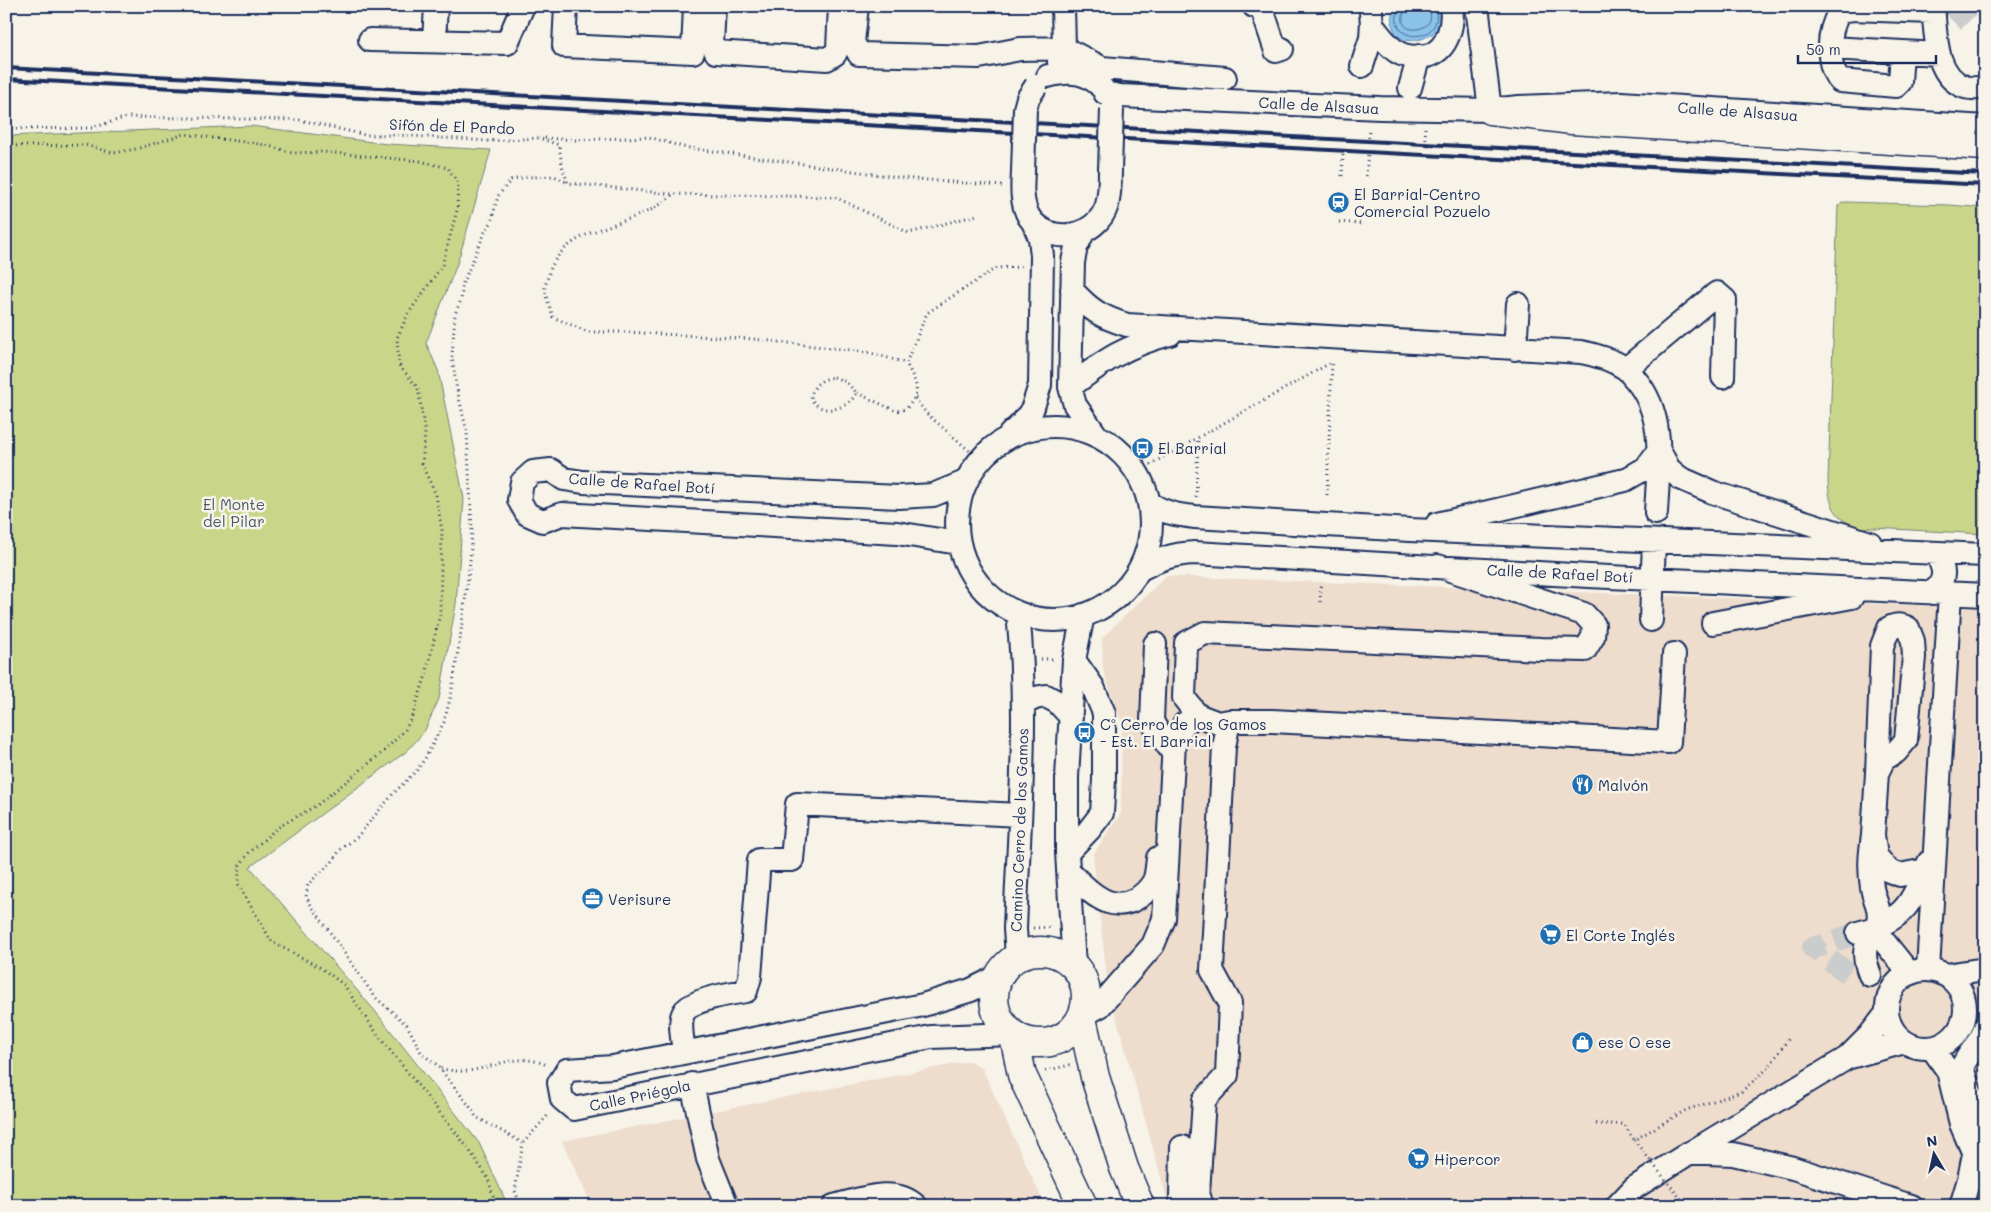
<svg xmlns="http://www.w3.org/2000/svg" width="1991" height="1212" font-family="Mali,sans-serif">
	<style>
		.built { fill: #eedccd }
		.green { fill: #c9d68a; stroke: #728274 }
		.water { fill: #8ac2e9; stroke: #5e87b1 }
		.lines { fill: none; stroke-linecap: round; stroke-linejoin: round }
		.shore { stroke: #476a96; stroke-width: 1 }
		.minor-tunnel { stroke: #cbcccc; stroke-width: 22; stroke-dasharray: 22 11; stroke-linecap: butt }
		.minor-casing { stroke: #1b2f5e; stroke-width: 26 }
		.major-casing { stroke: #1b2f5e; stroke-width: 31 }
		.highway-casing { stroke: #1b2f5e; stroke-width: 31 }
		.path { stroke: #1b2f5e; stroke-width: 3; stroke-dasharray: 1 4; stroke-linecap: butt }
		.minor { stroke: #f7f3e8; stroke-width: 22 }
		.major { stroke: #f7f3e8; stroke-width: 28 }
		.highway { stroke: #f7f3e8; stroke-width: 28 }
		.rail { stroke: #1b2f5e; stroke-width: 4 }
		.minor-bridge-casing { stroke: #1b2f5e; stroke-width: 26; stroke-linecap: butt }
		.path-bridge { stroke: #1b2f5e; stroke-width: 3; stroke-dasharray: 1 4; stroke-linecap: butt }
		.minor-bridge { stroke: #f7f3e8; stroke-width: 22 }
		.labels { text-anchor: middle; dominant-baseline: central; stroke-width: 5; stroke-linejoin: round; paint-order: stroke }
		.street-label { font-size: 15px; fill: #1b2f5e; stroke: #f7f3e8 }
		.poi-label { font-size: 15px; fill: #1b2f5e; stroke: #f7f3e8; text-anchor: start }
		.park-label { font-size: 15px; fill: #465969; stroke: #f7f3e8 }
	</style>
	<rect width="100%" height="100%" fill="#f7f3e8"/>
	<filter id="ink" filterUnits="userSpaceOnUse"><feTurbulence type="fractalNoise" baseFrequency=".02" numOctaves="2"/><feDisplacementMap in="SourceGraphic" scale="10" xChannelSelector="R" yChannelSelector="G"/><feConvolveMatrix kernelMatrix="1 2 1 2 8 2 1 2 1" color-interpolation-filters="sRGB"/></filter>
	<g filter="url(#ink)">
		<path class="built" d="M1166,576L1985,608V820L1982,905L1985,904V1206H1169L1108,987L1093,855L1121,813L1122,724L1103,669L1102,638Z
			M970,1061L982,1068L1045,1206H592L562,1141Z"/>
		<path class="green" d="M251,126L387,144L491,150L457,264L426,343L438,370L464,499L456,604L439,699L424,732L407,751L250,867L375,1011L479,1143L508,1206H6V136Z
			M1845,202L1950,205L1985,208V534L1855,527C1833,516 1829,503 1828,480L1838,206L1841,203Z"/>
		<path class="water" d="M1395,6H1440C1444,23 1438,34 1421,39C1417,40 1410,41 1405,40C1392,36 1388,17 1395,6Z"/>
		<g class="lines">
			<path class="shore" d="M1398,6C1398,11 1396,17 1397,22C1400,39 1426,40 1434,26C1438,19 1436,13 1436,6
				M1405,6C1404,12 1402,16 1403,22C1406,33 1425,30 1429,22C1432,17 1430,12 1429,6"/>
			<path class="minor-tunnel" d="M1953,6L1969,22L1985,24
				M1848,973L1813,948L1858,933"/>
			<defs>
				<path id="minor" d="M566,6L564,46L693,52L695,6
					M714,6L712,44L716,52L827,59L835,54L838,48L840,6
					M857,6L853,42L859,54L979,57L1020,49L1064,48L1102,68L1225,78
					M1254,6L1262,9L1276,51L1282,49
					M1371,6C1371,11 1371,17 1372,22C1374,30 1391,49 1399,53C1406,57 1422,58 1430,55C1448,48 1454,24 1451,6
					M1477,6L1490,110
					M1933,6C1936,33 1934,76 1965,87C1970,89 1979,88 1985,88
					M370,40L507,43L523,6
					M434,41L436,6
					M1830,48L1939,54
					M1902,52L1900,82L1896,86L1840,81C1825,64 1828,31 1839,13L1851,9L1933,12
					M1059,62L1064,48L1063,6
					M1362,66L1371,38L1372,22
					M1048,76C1069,70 1088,71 1103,89
					M1410,88L1419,56
					M1105,93L1120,96L1380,108L1490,110L1519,107L1621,103L1985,127
					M1023,172C1022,187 1021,203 1029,217C1049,247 1097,238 1107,205C1110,194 1110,181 1110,170
					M1084,231L1076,247L1073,262L1070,387L1075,405L1096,435
					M1072,290C1090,310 1101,317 1127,325L1581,352C1597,355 1611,359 1625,368C1629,371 1632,376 1635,379C1667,416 1658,468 1656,513
					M1515,349L1518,304
					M1626,369L1717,293L1725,300L1723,377
					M1070,387C1106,359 1126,346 1170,334
					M957 523a97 97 0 1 1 194 0a97 97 0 1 1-194 0Z
					M1010,434L1022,423L1032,410L1040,385L1042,256L1040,238L1033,222
					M1149,503C1164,513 1177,515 1195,517L1410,530L1985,555
					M1437,524L1625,480L1646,468L1659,450L1669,469L1680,478L1712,492L1870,543
					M958,543L897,533L562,514L543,521L527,514L519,500L522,482L533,472L551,470L564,479L583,482L899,497L933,495L965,482
					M1438,566L1584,614L1594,625L1593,637L1585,650L1541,649L1205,633L1186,643L1184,698L1197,715L1218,723L1229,721H1272L1669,742L1674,654
					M1139,570C1157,560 1172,554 1194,553L1589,576L1985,595
					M1933,593C1947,578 1945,570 1936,553
					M1651,620L1654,541
					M1713,623L1852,597
					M1155,644L1152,721L1157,730L1173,753
					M1023,704L1035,698L1046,696L1057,702L1071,717
					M1873,835L1877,773L1884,759L1896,752L1906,740L1914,657L1913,641L1908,628C1901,624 1896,624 1889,628L1882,646L1877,773
					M1067,853L1089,830L1102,813L1104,780V713L1093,687L1074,660
					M1068,871C1080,882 1092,896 1108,902C1126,908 1145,897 1154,881C1157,874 1157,865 1158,858
					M1877,927C1882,908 1875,904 1872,888C1869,867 1870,856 1873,835L1876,856L1889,871L1900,875L1925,870
					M1858,933C1877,928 1899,919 1910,901C1918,889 1923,875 1929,862
					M1017,956L1015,929C1019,824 1029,717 1018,613
					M1074,965L1067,853V777L1074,660L1083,615
					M1928,970L1950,593
					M1887 1009a39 39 0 1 1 78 0a39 39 0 1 1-78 0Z
					M1870,975C1862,955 1864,946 1874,929L1910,974
					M1946,975L1985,969
					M999,976L971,990L923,1005L613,1067L567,1070L559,1083L562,1099L574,1109L931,1037L1013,1034
					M1887,1013L1869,1036L1847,1058L1905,1042
					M1083,1015L1100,1006L1153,945L1164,919L1174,743L1184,724L1197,715
					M1985,1028C1981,1044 1967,1053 1962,1068L1985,1136
					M1932,1048L1948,1071L1961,1124L1974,1154L1969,1179L1961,1206
					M684,1052C683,1041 678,1022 684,1012C690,1000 732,993 746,991L750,977L759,860H792L797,804L1020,815
					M692,1084L708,1159L727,1206
					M1182,1147L1181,1197L1183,1206
					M1690,1153L1847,1058
					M834,1206C859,1200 894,1185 916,1206
					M1202,1206L1198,1193L1204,1100L1227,1075L1230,1003L1212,970L1224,747L1229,721
					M1617,1206L1634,1188L1689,1153H1707L1733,1154L1793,1168L1911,1206"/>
				<path id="major" d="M994 997a46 46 0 1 1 92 0a46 46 0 1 1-92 0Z
					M1082,1018L1095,1077L1124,1168L1140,1206
					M1014,1036L1022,1075L1083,1206"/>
				<path id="highway" d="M1490,110L1572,120L1985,146"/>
			</defs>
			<use href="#minor" class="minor-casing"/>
			<use href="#major" class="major-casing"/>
			<use href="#highway" class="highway-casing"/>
			<path class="path" d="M1425,128L1426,142
				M6,129L92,128L127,117L301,120L365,135H397L489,141L539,138L559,145L562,166L568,183L672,194L835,197L909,233L977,215
				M545,138L576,140L649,137L683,147L903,178L1002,186
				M6,146L85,145L113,153L136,149L185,134L266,145L292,153L323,152L420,161L448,168L458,183L457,210L442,266L408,314L397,338L399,365L418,388L425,432L422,465L436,495L442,530L440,614L426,675L413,714L405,730L383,752L317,805L277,828L249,853L240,865L238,884L272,942L321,968L344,985L377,1034L468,1148L488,1178L496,1206
				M1342,176L1343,155
				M1366,176L1368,153
				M672,195C637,230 564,221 548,276C547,281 544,287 545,291C546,299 551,309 553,317L588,332H624L753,339L867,352L906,363L927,313L996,268L1022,267
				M1339,222L1364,224
				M834,377L846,382L857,393C847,409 823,417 811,399C812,385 821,379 834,377Z
				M857,393L896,411L906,409C923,390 916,383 906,363
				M915,398L926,413L980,460
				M1137,472L1332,362
				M1327,495L1332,361
				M1196,497L1198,438
				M1320,602L1321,583
				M1041,659H1054
				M1033,928L1052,927
				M441,1069C449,1070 460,1072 468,1071C497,1067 517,1052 547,1065
				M1045,1071L1070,1065
				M1596,1124H1624L1634,1140L1686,1110L1741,1092L1768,1068L1789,1038
				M523,1143L476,1117L471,1108L437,1065L422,1054L407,1025L375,997L311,905L306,897L308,884L332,862L340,850L357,837L393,794L417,770L426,757L444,722L451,695L460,639L470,562L472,529L467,432L456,385L452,356L455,314L461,300L463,283L485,232L491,223L498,196L511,180L528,177L554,176L568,183
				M1680,1198L1686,1206
				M521,1206L515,1191L523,1143L549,1114"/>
			<use href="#minor" class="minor"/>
			<use href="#major" class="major"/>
			<use href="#highway" class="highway"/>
			<path class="rail" d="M6,68L1985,174
				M6,79L1985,185"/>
			<defs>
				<path id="minor-bridge" d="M1110,170L1112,109
					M1023,172L1025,109L1028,98L1036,86"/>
			</defs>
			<use href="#minor-bridge" class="minor-bridge-casing"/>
			<path class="path-bridge" d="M1368,153L1369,128
				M1634,1140L1680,1198"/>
			<use href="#minor-bridge" class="minor-bridge"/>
		</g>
	</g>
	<defs>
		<symbol id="station-disc" viewBox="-11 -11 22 22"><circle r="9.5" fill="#1f6fb2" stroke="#f7f3e8"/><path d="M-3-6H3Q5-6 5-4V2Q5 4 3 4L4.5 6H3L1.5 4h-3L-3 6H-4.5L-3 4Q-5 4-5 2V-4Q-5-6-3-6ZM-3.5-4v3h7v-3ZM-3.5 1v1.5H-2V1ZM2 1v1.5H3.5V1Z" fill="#fff"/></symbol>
		<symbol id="bus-disc" viewBox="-11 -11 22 22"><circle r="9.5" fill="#1f6fb2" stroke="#f7f3e8"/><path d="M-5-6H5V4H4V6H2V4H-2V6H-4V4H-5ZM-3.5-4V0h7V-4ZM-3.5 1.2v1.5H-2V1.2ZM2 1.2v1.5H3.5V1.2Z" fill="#fff"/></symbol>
		<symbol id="restaurant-disc" viewBox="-11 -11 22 22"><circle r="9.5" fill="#1f6fb2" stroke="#f7f3e8"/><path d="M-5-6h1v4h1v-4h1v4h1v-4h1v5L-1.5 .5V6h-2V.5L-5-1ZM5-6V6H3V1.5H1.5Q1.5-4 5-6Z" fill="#fff"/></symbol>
		<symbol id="office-disc" viewBox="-11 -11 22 22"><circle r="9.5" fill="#1f6fb2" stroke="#f7f3e8"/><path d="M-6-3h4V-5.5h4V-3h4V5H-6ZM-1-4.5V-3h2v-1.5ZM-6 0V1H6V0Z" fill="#fff"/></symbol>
		<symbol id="supermarket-disc" viewBox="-11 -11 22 22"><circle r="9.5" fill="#1f6fb2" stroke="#f7f3e8"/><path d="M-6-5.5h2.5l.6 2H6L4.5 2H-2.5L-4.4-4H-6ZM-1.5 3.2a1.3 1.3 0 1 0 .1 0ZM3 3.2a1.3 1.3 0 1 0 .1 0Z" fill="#fff"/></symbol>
		<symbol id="shop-disc" viewBox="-11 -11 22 22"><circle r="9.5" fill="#1f6fb2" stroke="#f7f3e8"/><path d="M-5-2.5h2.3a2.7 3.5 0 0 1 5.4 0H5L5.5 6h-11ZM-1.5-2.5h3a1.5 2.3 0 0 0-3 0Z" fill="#fff"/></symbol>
	</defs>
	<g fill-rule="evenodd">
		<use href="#station-disc" x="1326" y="190" width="25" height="25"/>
		<use href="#bus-disc" x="1130" y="436" width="25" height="25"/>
		<use href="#bus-disc" x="1072" y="720" width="25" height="25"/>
		<use href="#restaurant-disc" x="1570" y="772" width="25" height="25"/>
		<use href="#office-disc" x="580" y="886" width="25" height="25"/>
		<use href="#supermarket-disc" x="1538" y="922" width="25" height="25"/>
		<use href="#shop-disc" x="1570" y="1030" width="25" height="25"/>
		<use href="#supermarket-disc" x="1406" y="1146" width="25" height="25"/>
	</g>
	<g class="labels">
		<g class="street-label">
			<text transform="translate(1319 105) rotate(3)">Calle de Alsasua</text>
			<text transform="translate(1738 111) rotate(4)">Calle de Alsasua</text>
			<text transform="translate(452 126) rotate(2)">Sifón de El Pardo</text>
			<text transform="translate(642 483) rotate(4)">Calle de Rafael Botí</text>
			<text transform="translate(1560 573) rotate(3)">Calle de Rafael Botí</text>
			<text transform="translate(1019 830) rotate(-88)">Camino Cerro de los Gamos</text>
			<text transform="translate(640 1095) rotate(-12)">Calle Priégola</text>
		</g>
		<g class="poi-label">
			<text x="1354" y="194">El Barrial-Centro<tspan x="1354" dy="17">Comercial Pozuelo</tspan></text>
			<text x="1158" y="448">El Barrial</text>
			<text x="1100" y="724">Cº Cerro de los Gamos<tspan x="1100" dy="17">- Est. El Barrial</tspan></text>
			<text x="1598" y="785">Malvón</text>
			<text x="608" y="899">Verisure</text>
			<text x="1566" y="935">El Corte Inglés</text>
			<text x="1598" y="1042">ese O ese</text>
			<text x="1434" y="1159">Hipercor</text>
		</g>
		<g class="park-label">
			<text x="234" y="504">El Monte<tspan x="234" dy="17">del Pilar</tspan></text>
		</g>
	</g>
	<rect width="1991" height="1212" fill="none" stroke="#f7f3e8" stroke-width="25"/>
	<rect x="12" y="12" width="1966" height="1187" fill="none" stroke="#1b2f5e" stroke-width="2" filter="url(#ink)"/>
	<g transform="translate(1934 1154) rotate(351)" stroke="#f7f3e8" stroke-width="4" paint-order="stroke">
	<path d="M0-4L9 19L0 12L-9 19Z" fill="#1b2f5e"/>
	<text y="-8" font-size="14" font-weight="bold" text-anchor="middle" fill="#1b2f5e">N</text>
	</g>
	<path d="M1798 55v8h138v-8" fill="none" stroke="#1b2f5e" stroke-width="2.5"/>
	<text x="1806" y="55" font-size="15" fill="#1b2f5e" stroke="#f7f3e8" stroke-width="4" paint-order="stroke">50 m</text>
</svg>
